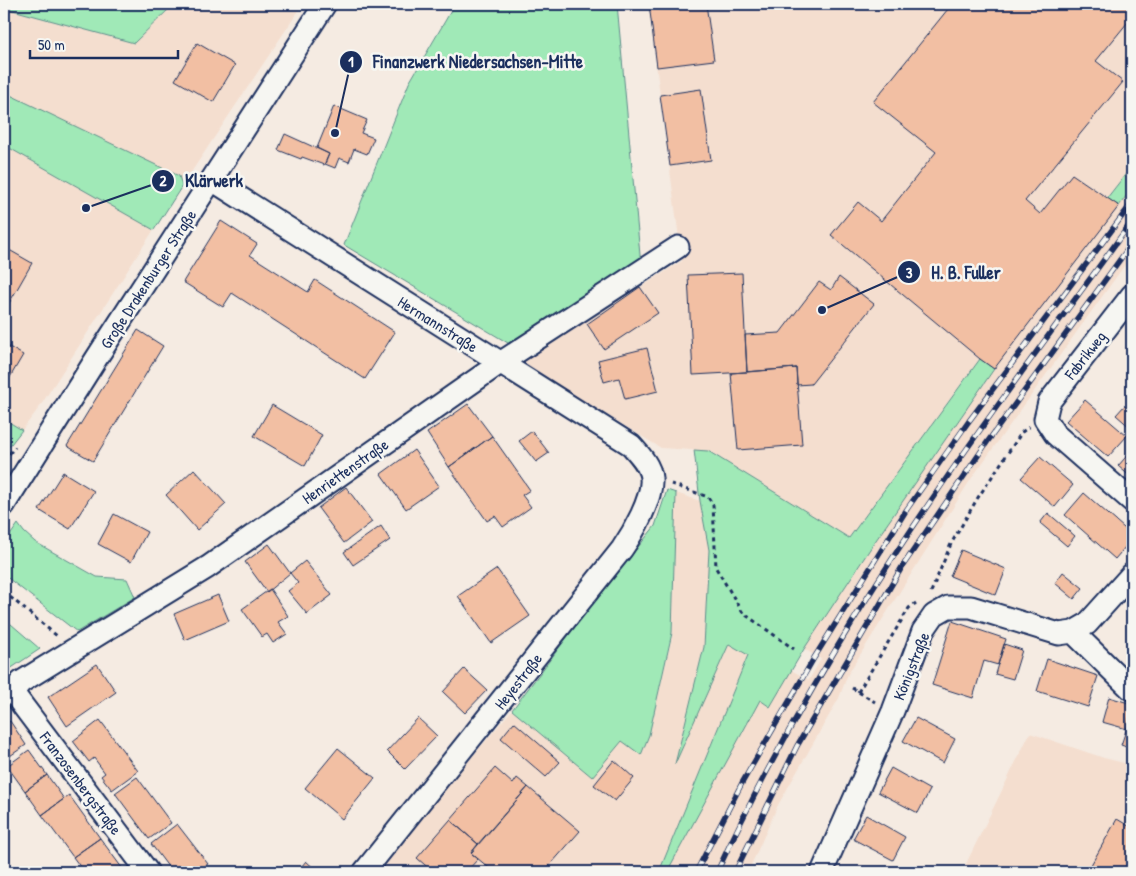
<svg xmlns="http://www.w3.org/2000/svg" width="1136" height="876" font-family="'Patrick Hand',sans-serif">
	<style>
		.built { fill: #f4decf }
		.green { fill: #a0e9b7; stroke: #5e8c8a }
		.building { fill: #f2bfa3; stroke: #1b2f5e }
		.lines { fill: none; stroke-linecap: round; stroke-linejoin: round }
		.minor-casing { stroke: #1b2f5e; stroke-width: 25 }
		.path { stroke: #1b2f5e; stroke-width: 3; stroke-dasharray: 4 4; stroke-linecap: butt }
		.minor { stroke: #f6f6f2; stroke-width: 21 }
		.rail-casing { stroke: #1b2f5e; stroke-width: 5.5 }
		.rail { stroke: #f6f6f2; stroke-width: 4; stroke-dasharray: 11; stroke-linecap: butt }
		.labels { text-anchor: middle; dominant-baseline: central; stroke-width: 5; stroke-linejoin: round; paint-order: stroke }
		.street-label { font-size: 16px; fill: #1b2f5e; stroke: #f6f6f2 }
		.leader { fill: none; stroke: #1b2f5e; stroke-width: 2 }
		.callout-dot { fill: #1b2f5e; stroke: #f6f6f2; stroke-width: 2 }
		.mark-label { font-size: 15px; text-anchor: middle; font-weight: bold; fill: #fff }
		.callout-label { font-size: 18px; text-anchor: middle; font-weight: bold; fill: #1b2f5e; stroke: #f6f6f2; stroke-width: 5; stroke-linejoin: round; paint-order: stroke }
	</style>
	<rect width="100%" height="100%" fill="#f5ebe2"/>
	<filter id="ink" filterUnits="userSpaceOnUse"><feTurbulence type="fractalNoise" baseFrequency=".02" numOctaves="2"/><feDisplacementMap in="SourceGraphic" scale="10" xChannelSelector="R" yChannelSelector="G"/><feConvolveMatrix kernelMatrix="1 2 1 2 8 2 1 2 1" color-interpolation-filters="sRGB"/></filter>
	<g filter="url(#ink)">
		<path class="built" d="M174,4H303L182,186L39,408L22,430L4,419V5L9,9L134,43Z
			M648,4H1132V166L1107,198L1119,206L1132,188V255L971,479L848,674L839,698L778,805L748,872H667L760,700L770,707L791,670L809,680L821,659L804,649L874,543L994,369L979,360L849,538L708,451L661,448L521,363L682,261Z
			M676,493L700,501L709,550L704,647L676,760L729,644L748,655L659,872H374L512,710L592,777L622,740L641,755L649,735L672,636Z
			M1030,733L1104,758L1132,765V872H962Z"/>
		<path class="green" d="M4,4H174L134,43L9,9Z
			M455,4H617L641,266L518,349L344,245L409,83Z
			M4,92L179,176L182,186L154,230L4,145Z
			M1132,166V188L1119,206L1107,198Z
			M980,359L994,369L874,543L804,649L770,707L760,700L667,872H659L748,655L729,644L675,764L704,647L709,550L700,501L694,450L708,451L849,538Z
			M4,419L22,430L4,453Z
			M667,490L676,493L672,633L649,735L641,755L622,741L592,777L512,710L590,607L655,526Z
			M18,524L24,532L35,542L97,577L127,579L135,597L77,632L4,575V544Z
			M4,618L40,649L4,673Z"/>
		<path class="building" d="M649,4H706L714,60L657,67Z
			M952,4H1132V17L1096,61L1123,82L1025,201L1040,214L1072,174L1119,206L994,369L980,359L831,235L858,202L881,221L936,152L873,102Z
			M197,43L235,65L213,102L175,80Z
			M701,89L711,160L670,166L660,95Z
			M334,106L367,120L361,133L374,138L367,154L354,149L349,162L339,158L335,168L325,164L329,154L317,148Z
			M285,134L329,154L324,165L302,157L301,159L278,150Z
			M221,221L257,244L250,255L308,292L315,280L395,332L365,379L232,293L223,307L183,282Z
			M4,247L32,263L4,312Z
			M742,273L747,372L693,375L688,275Z
			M839,277L874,304L811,384L797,385L796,368L747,372L745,335L780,333L819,282L831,290Z
			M640,287L658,313L604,349L587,324Z
			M138,330L163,346L93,461L67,446Z
			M4,344L23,355L6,384L4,382Z
			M647,348L658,391L625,399L619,378L604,382L598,360Z
			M796,368L802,445L738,450L731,373Z
			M1085,400L1127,436L1108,457L1066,421Z
			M468,404L492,436L449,467L427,433Z
			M272,405L322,435L305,466L254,436Z
			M1125,405L1132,411V429L1116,415Z
			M532,431L549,453L536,462L519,441Z
			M492,436L530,490L522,495L531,507L503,527L495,516L487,521L449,467Z
			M414,450L439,486L406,509L381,474Z
			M1132,450V478L1118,466Z
			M1040,457L1073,485L1055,507L1021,478Z
			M194,469L226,504L197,530L166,495Z
			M63,472L94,491L70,529L39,510Z
			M346,487L372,522L344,543L318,508Z
			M1084,493L1132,535V539L1115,559L1065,515Z
			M1048,513L1075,536L1067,546L1040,523Z
			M114,514L147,532L131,562L98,544Z
			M381,526L390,540L353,565L344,552Z
			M269,544L290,573L267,592L245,562Z
			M961,550L1006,569L996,595L950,576Z
			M305,561L332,595L307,614L288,591L298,583L290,573Z
			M497,569L530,616L491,643L458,596Z
			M1063,572L1083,588L1074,599L1055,583Z
			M270,589L288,616L278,622L287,634L273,643L267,634L262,637L242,609Z
			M218,595L229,621L185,640L174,614Z
			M952,621L1006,639L998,665L984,661L973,698L932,685Z
			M1004,644L1022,650L1013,679L995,674Z
			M1047,659L1098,676L1088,707L1037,691Z
			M97,664L116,692L67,726L48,697Z
			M464,669L487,690L465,713L443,692Z
			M1109,697L1132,704L1127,729L1102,722Z
			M1132,713V749L1121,745Z
			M418,718L437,736L405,769L387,751Z
			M916,718L955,739L943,763L903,741Z
			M100,720L138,771L112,790L101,776L105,773L94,758L89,762L73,741Z
			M10,721L26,745L4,760V725Z
			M514,722L560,762L546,777L501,738Z
			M338,748L375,778L342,819L305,788Z
			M29,750L47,775L25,791L7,766Z
			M614,760L634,778L615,801L594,785Z
			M495,768L513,784L517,778L528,787L478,844L450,820Z
			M891,768L930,790L918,813L878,792Z
			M47,775L64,799L42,815L25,791Z
			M137,777L171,823L149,839L115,793Z
			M528,787L580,831L544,872H494L471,853Z
			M69,795L100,838L73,857L42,815Z
			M866,815L905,837L893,860L853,839Z
			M1117,819L1132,828V872H1087Z
			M450,820L478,844L471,853L478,859L466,872H433L417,858Z
			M177,824L208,864L196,872H172L151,844Z
			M100,838L125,872H84L73,857Z
			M306,861L318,872H297Z"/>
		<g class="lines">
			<defs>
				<path id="minor" d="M212,180L631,445C639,454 650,465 651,478C653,498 633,533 622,549L364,872
					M1132,295L1049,402L1045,419L1055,434L1132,501
					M4,505L96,359L325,4
					M1073,632L1131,689
					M14,694L16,688L21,682L208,567L500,363L678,247
					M14,694L148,872
					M822,872L893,711L923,631L934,615L948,607H971L1059,634L1073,632L1087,624L1132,574"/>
			</defs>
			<use href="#minor" class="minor-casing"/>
			<path class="path" d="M4,460L15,447
				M671,484L708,497L713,505L716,568L743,613L794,649
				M4,592L57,636
				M931,592L951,544L977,499L1022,432L1029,427
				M4,600L8,595
				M852,688L875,702
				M858,692L909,608L916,603"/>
			<use href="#minor" class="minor"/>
			<defs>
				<path id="rail" d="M696,872L742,783L814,658L907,509L969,421L1132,203
					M717,872C760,779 810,690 864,603C946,471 1041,347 1132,221
					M735,872L797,746L902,567L988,441L1132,243"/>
			</defs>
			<use href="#rail" class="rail-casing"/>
			<use href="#rail" class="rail"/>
		</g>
	</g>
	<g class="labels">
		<g class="street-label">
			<text transform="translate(148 279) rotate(-57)">Große Drakenburger Straße</text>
			<text transform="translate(438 324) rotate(32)">Hermannstraße</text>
			<text transform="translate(1085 355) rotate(-52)">Fabrikweg</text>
			<text transform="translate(345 471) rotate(-35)">Henriettenstraße</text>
			<text transform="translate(911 666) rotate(-68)">Königstraße</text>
			<text transform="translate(518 681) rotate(-52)">Heyestraße</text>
			<text transform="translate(81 783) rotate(53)">Franzosenbergstraße</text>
		</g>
	</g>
	<path class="leader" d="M335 133L351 62M86 208L163 181M822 310L909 272"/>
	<g class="callout-dot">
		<circle cx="335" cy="133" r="5"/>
		<circle cx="86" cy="208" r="5"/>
		<circle cx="822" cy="310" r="5"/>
		<circle cx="351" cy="62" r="12"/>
		<circle cx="163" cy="181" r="12"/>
		<circle cx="909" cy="272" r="12"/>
	</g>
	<g class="mark-label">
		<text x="351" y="67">1</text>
		<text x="163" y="186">2</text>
		<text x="909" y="278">3</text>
	</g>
	<g class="callout-label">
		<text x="478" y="68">Finanzwerk Niedersachsen-Mitte</text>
		<text x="214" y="187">Klärwerk</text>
		<text x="966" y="279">H. B. Fuller</text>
	</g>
	<rect width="1136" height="876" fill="none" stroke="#f6f6f2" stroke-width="20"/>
	<rect x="10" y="10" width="1116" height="856" fill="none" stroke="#1b2f5e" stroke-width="2" filter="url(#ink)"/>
	<path d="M30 50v8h148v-8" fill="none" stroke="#1b2f5e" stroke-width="2.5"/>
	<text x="38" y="50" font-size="15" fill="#1b2f5e" stroke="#f6f6f2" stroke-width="4" paint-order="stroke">50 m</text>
</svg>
